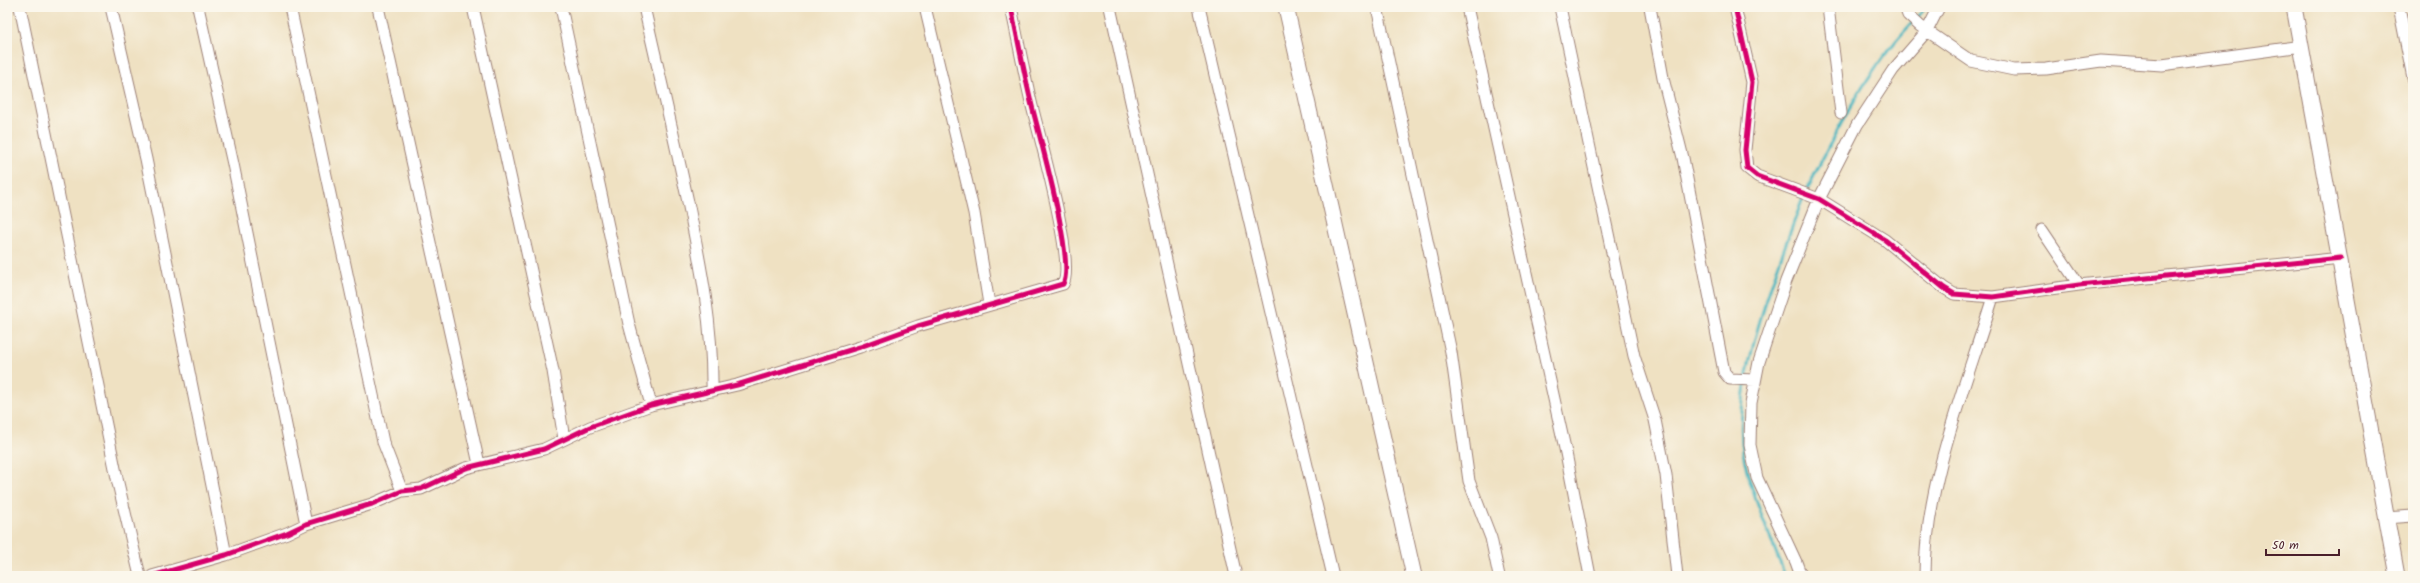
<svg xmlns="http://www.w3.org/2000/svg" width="2420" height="583" font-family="Kalam,sans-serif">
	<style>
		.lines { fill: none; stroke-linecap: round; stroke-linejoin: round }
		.stream { stroke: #45b4be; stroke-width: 3 }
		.street-casing { stroke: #9c8076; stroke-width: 13 }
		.secondary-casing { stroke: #9c8076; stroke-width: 17 }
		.street { stroke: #fff; stroke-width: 11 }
		.secondary { stroke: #fff; stroke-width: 15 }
		.cycleway-casing { stroke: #fbf7ec; stroke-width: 8 }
		.cycleway { stroke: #d6006c; stroke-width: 5 }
	</style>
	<rect width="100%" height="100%" fill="#fbf7ec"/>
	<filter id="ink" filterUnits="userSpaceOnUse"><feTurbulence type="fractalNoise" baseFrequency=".025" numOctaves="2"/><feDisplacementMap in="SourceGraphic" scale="8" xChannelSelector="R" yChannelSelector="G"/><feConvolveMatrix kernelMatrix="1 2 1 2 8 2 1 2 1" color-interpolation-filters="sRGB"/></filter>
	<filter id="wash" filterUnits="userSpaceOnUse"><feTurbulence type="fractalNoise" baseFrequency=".012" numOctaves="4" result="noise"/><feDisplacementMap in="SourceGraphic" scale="16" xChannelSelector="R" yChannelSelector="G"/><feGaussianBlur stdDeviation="0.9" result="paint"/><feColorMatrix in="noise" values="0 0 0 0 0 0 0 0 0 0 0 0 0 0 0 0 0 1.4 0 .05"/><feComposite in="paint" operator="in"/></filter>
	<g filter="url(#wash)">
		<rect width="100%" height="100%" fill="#efe1c2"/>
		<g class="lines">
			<path class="stream" d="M1916,19L1926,7
				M1807,190C1836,131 1866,71 1912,23
				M1785,576C1772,540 1749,490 1743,452C1732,379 1777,267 1803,198"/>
		</g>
	</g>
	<g filter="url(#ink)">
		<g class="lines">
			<defs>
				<path id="street" d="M20,7L118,483L140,576
					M111,7L146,159L226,555
					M198,7L233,164L306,524
					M290,7L383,442L402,491
					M378,7L479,464
					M473,7L553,371L564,439
					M561,7L629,324L651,405
					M644,7C659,72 674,137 688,202C701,267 713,325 712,391
					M925,7L974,213L989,304
					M1110,7L1236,576
					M1199,7L1333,576
					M1377,7L1451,352L1469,481L1491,538L1499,576
					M1467,7L1566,453L1590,576
					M1560,7L1634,356L1655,420L1666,475L1677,576
					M1650,7L1663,78L1683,158L1724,372L1730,379L1755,380
					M1735,7L1752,82L1745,150L1747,168L1757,176L1819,199L1885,240L1944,288L1954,294L1993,297L2079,285L2341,258
					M1828,7L1841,113
					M1905,7L1908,15L1920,26L1971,61L2014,70L2046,69L2101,61L2162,65L2302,46
					M2399,7L2413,78
					M2042,230L2079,285
					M2386,518L2413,516
					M152,576L226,555L287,533L306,524L372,504L402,491L421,489L466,468L544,449L590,427L651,405L737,385L860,347L918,326L1063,284C1076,264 1039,135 1032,106C1024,73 1018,40 1011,7
					M1801,576L1796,562L1757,478L1750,445L1751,403L1759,362L1786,281L1819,199L1857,125L1893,70L1927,31L1939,7
					M1925,576C1925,483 1966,385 1993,297"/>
				<path id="secondary" d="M1286,7L1414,576
					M2294,7L2397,576"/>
			</defs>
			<use href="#street" class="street-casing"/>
			<use href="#secondary" class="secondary-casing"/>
			<use href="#street" class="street"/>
			<use href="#secondary" class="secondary"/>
			<defs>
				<path id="cycleway" d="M1735,7L1752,82L1745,150L1747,168L1757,176L1819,199L1885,240L1944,288L1954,294L1993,297L2079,285L2341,258
					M152,576L226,555L287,533L306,524L372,504L402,491L421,489L466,468L544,449L590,427L651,405L737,385L860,347L918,326L1063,284C1076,264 1039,135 1032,106C1024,73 1018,40 1011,7"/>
			</defs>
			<use href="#cycleway" class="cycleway-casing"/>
			<use href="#cycleway" class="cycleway"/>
		</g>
	</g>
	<rect width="2420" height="583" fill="none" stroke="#fbf7ec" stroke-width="24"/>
	<path d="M2266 549v6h73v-6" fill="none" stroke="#4a1f2b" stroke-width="2"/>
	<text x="2272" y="549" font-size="12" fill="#4a1f2b" stroke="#fbf7ec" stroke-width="3" paint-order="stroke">50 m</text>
</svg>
